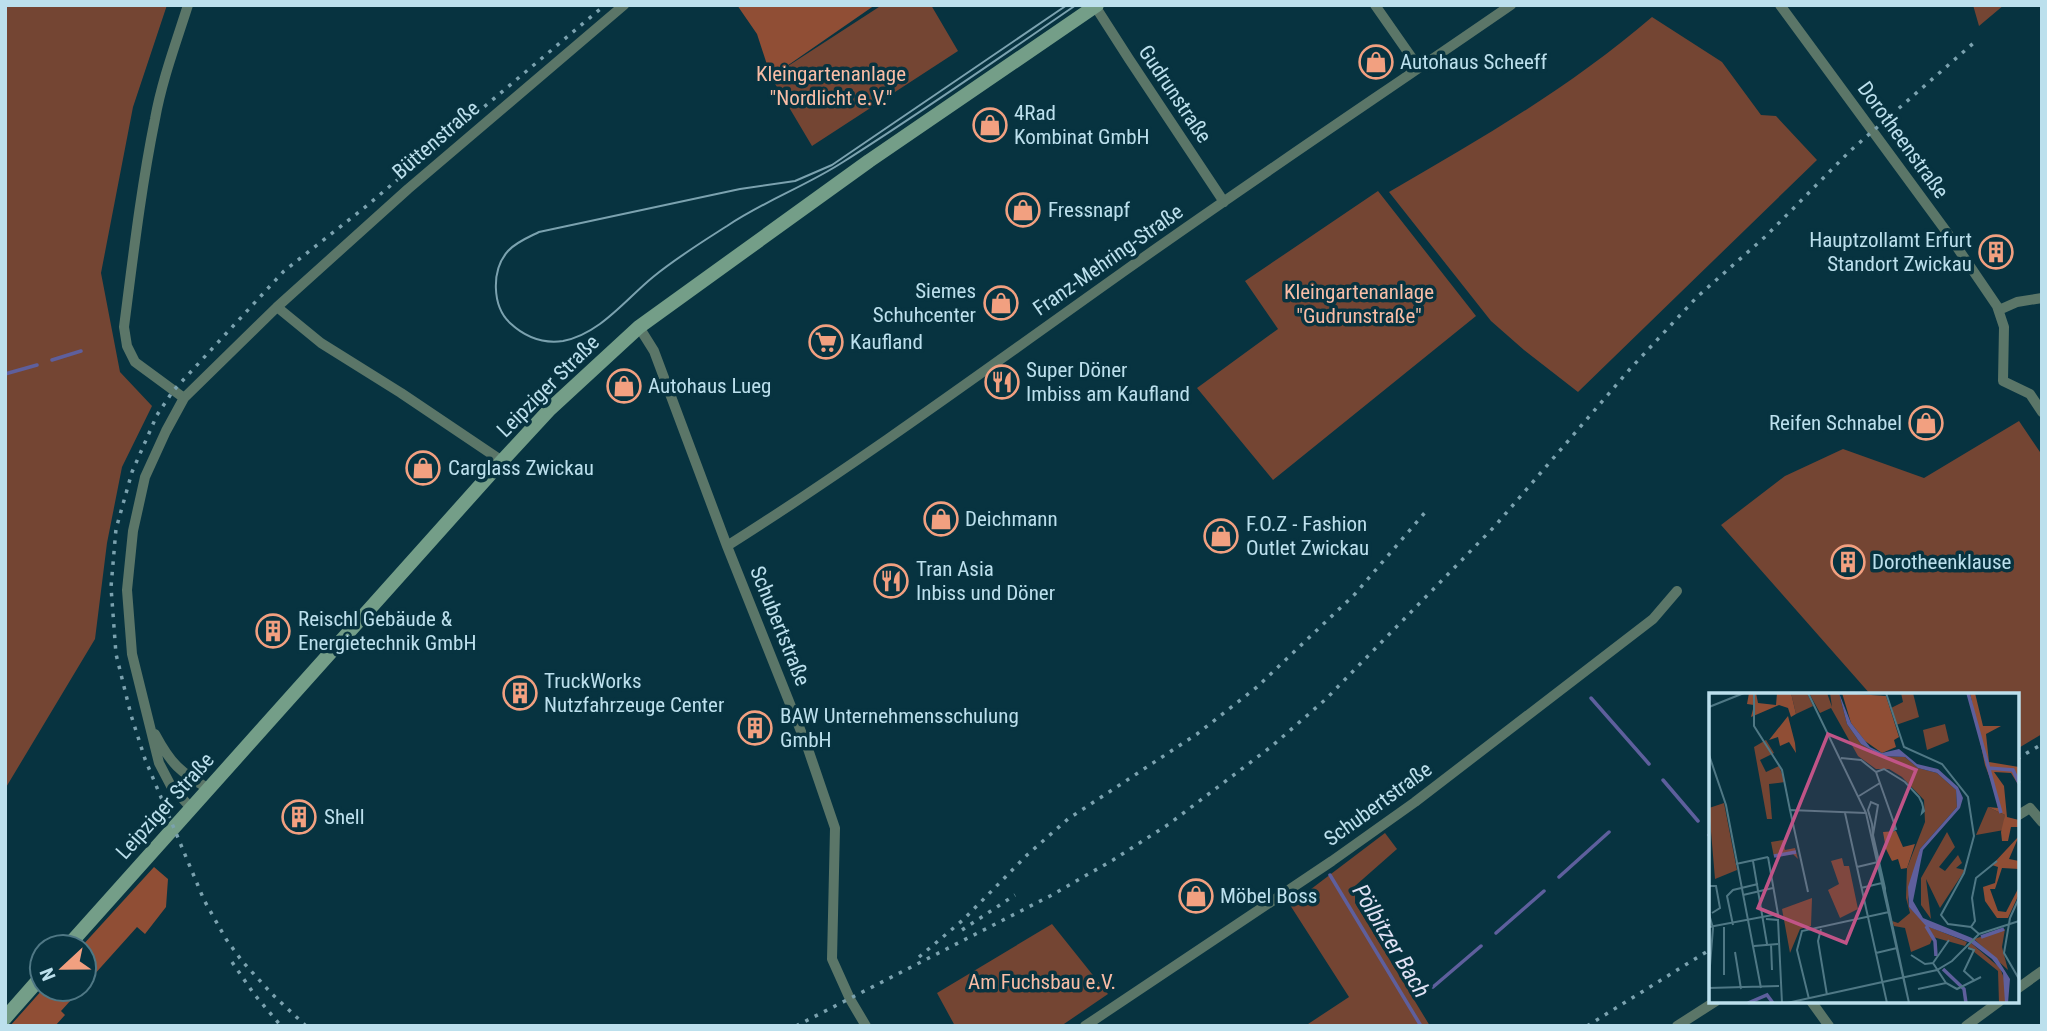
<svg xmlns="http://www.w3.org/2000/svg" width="2047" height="1031" font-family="'Roboto Condensed',sans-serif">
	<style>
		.green { fill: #744533 }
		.forest { fill: #904e35 }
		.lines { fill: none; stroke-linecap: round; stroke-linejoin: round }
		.stream { stroke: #5e5f9d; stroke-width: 3.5 }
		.street { stroke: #5b7668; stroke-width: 10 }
		.secondary { stroke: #749e88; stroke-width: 14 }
		.tram { stroke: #7ba2af; stroke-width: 2 }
		.rail { stroke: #7ba2af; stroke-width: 3.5; stroke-dasharray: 3.5 7; stroke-linecap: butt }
		.labels { text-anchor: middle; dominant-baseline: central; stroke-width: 7; stroke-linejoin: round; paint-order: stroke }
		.poi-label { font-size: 21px; fill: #bce0ed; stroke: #073340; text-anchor: start }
		.park-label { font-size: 21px; fill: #f9bda6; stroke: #073340 }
		.street-label { font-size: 21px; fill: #bce0ed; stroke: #073340 }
		.water-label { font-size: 23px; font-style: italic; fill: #e0e2f5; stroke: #073340 }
		.inset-river { fill: none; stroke: #5e5f9d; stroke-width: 3.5 }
		.inset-road { fill: none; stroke: #4f7885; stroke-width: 2 }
		.view { fill: #c05487; fill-opacity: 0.15; stroke: #c05487; stroke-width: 3.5 }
		.inset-edge { fill: none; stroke: #bce0ed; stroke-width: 3.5 }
	</style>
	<rect width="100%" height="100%" fill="#073340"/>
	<path class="green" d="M5,5H167L133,107L101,273L120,372L152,406L122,467L107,543L95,639L5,789Z
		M882,5H931L958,51L812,146L771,77Z
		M1973,5H2004L1979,26Z
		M1652,17L1722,62L1761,115L1776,116L1817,160L1578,392L1524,350L1491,321L1389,192C1481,139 1572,86 1652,17Z
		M1378,191L1476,316L1273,480L1197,388L1278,329L1245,281Z
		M2019,421L2042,455V734L2017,749V695H1871L1721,525L1785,476L1843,449L1924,478Z
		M1385,833L1397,849L1355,886V903L1430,1026H1305L1349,997L1290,905Z
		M1052,924L1108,994L1061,1026H955L937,993Z"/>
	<path class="forest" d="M737,5H875L771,77L757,34Z
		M154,867L168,879L166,907L145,934L137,927L84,986V947H81Z
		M43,989H81L61,1011L65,1015L55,1026H10Z"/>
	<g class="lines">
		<path class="stream" d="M52,360L81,351
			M5,374L37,365
			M1591,698L1649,764
			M1663,780L1698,821
			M1709,835L1711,836
			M1330,875L1421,1026
			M1559,877L1609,832
			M1496,933L1544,891
			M1433,987L1481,946"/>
		<path class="street" d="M1375,5L1419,68
			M1780,5L1946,231L1997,306L2004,327L2003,381L2030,394L2042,412
			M1095,6L1129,59L1224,202
			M277,307L321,343L401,393L502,461
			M1999,310L2017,302L2042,298
			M639,327L654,351L727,546L808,749L835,828L832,959L850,999L866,1026
			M184,398L135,362L127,346L124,327C133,257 141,188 155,119C162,80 176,43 188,5
			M727,546C863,460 992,365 1123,272C1251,181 1382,94 1511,5
			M155,734C171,764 180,772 209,789
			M191,808L171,786L159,763L132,654L127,590L133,531L145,477L166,431L184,398L277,307L408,189L624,5
			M2017,816L2030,808L2042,822
			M2017,989L2042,971
			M1811,1001L1829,1026
			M1085,1026L1332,861L1415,802L1653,619L1677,591
			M1677,1026L1716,1001
			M1966,1026L2000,1001"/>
		<path class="secondary" d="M67,947L502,461L550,409L639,327L869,161L1097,5
			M5,1018L42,976"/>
		<path class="tram" d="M1067,5L832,165L795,181L740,189L539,232C529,237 516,242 508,251C491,270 492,306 510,323C525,337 542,344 563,341C600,334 626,299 653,277C676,258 702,242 727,226C764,201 806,186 843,162C922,112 999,58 1076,5"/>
		<path class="rail" d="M2017,759L2042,744
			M962,930L1015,895
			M919,957L963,920L1027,855L1068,819L1197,734L1257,687L1355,594L1428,509
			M232,962L254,994L281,1026
			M306,1026L272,994L242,961L226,939L204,900L145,759L131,715L116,654L111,587L116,529L132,472L157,415L173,391L284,271L364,208L605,5
			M796,1026L1050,896L1113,860L1169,824L1272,746L1326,699L1495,526L1630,369L1697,297L1766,236L1850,151L1977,40
			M1587,1026L1711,949"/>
	</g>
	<defs>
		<symbol id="shop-ring" viewBox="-11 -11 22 22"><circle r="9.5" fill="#073340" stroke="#f2a080" stroke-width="1.5"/><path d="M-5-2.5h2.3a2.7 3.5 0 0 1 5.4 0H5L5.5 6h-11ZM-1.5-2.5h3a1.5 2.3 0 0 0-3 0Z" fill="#f2a080"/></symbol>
		<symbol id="building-ring" viewBox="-11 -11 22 22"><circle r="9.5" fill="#073340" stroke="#f2a080" stroke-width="1.5"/><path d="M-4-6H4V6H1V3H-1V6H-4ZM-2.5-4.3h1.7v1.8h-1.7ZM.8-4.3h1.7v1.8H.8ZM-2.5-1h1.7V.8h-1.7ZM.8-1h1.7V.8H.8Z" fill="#f2a080"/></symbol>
		<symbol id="supermarket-ring" viewBox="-11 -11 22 22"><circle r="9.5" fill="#073340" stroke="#f2a080" stroke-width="1.5"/><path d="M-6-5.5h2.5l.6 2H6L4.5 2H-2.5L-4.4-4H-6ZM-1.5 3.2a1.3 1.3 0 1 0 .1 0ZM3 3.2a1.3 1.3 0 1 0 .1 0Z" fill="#f2a080"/></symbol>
		<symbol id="restaurant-ring" viewBox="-11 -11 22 22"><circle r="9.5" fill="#073340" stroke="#f2a080" stroke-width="1.5"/><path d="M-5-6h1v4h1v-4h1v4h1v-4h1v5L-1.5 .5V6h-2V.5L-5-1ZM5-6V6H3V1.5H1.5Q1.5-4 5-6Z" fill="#f2a080"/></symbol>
	</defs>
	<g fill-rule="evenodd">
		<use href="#shop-ring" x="1357" y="43" width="38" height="38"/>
		<use href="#shop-ring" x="971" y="106" width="38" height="38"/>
		<use href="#shop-ring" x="1004" y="191" width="38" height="38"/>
		<use href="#building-ring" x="1977" y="233" width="38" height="38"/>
		<use href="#shop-ring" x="982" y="284" width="38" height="38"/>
		<use href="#supermarket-ring" x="807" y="323" width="38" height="38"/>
		<use href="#restaurant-ring" x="983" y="363" width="38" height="38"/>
		<use href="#shop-ring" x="605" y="367" width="38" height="38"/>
		<use href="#shop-ring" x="1907" y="404" width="38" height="38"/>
		<use href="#shop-ring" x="404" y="449" width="38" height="38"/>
		<use href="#shop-ring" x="922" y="500" width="38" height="38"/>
		<use href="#shop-ring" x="1202" y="517" width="38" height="38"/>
		<use href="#building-ring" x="1829" y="543" width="38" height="38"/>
		<use href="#restaurant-ring" x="872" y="562" width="38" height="38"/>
		<use href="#building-ring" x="254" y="612" width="38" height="38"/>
		<use href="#building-ring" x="501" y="674" width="38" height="38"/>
		<use href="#building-ring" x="736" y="709" width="38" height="38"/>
		<use href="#building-ring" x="280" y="798" width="38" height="38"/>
		<use href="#shop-ring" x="1177" y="877" width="38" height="38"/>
	</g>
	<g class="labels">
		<g class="poi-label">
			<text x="1400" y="62">Autohaus Scheeff</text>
			<text x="1014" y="113">4Rad<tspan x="1014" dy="24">Kombinat GmbH</tspan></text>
			<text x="1048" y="210">Fressnapf</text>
			<text x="1972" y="240" text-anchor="end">Hauptzollamt Erfurt<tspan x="1972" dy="24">Standort Zwickau</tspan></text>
			<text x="976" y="291" text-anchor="end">Siemes<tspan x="976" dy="24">Schuhcenter</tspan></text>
			<text x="850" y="342">Kaufland</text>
			<text x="1026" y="370">Super Döner<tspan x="1026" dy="24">Imbiss am Kaufland</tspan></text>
			<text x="648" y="386">Autohaus Lueg</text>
			<text x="1902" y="423" text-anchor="end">Reifen Schnabel</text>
			<text x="448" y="468">Carglass Zwickau</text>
			<text x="965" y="519">Deichmann</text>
			<text x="1246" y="524">F.O.Z - Fashion<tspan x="1246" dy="24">Outlet Zwickau</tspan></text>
			<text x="1872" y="562">Dorotheenklause</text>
			<text x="916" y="569">Tran Asia<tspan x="916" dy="24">Inbiss und Döner</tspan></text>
			<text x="298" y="619">Reischl Gebäude &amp;<tspan x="298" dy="24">Energietechnik GmbH</tspan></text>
			<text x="544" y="681">TruckWorks<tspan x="544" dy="24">Nutzfahrzeuge Center</tspan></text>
			<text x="780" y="716">BAW Unternehmensschulung<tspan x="780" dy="24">GmbH</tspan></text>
			<text x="324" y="817">Shell</text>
			<text x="1220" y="896">Möbel Boss</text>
		</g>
		<g class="park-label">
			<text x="831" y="74">Kleingartenanlage<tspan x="831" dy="24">"Nordlicht e.V."</tspan></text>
			<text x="1359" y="292">Kleingartenanlage<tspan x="1359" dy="24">"Gudrunstraße"</tspan></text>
			<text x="1042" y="982">Am Fuchsbau e.V.</text>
		</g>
		<g class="street-label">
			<text transform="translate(1175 94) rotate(56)">Gudrunstraße</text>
			<text transform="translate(436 140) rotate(-41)">Büttenstraße</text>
			<text transform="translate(1903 140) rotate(54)">Dorotheenstraße</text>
			<text transform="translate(1108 260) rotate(-35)">Franz-Mehring-Straße</text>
			<text transform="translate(548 386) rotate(-45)">Leipziger Straße</text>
			<text transform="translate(780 626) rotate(68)">Schubertstraße</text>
			<text transform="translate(1378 804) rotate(-36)">Schubertstraße</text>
			<text transform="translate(165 806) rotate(-48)">Leipziger Straße</text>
		</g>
		<g class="water-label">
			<text transform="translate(1391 941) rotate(59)">Pölbitzer Bach</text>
		</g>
	</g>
	<g transform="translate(1709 693)">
		<rect width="310" height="310" fill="#073340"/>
		<path d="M82,0H98L104,13L87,21ZM100,0H118L123,14L121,0H130L138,31L152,51L173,63L196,64L209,75L228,80L247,97L248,114L211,156L199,206L200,214L218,233L258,249L256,253L224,244L221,251L202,259L196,235L185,233L183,228L189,230L201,220L197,205L198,175L216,129L215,107L193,84L180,76H167L149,63L122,15L111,20ZM192,0H204L210,24L187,32L182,15L194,9ZM236,31L240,48L218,57L214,37ZM57,47L65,60L51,67L57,79L70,73L76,89L60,91L63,126H58L45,54ZM15,110L28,177L6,186L0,115ZM279,114L296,122L295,137L267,142ZM238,139L246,154L230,174L236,178L249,162L253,170L247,175L256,177L231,215L217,186L222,226L212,212V185ZM74,147L76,157L86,155L89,166L84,161L65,164L62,149ZM133,165L135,173H140L149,216L131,225L119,197L130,191L122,168ZM103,205L102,233L91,236L81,260L73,216ZM296,236L293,254L299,277L265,246ZM262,250L291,275L297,290L296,310H290L289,278L259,254Z" fill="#744533"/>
		<path d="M40,0H47L49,10L67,12L68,0H82L87,21L82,24L79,15L70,12L42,24L45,12L38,11ZM133,0L177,3L190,44L185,47L187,54L173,60L156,48L142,30ZM261,0H266L274,33H292L277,41L280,69L310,74V93L302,80L285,79L295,93L298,124L310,127V134H302L299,148H293L292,139L296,122L279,114L289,115L288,104L276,72ZM79,23L86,50L87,60L80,49L71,53L69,44L60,47ZM187,138L194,154L206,151L198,175L192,176L189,166L183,168L177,156L174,139ZM310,143L300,166L310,168V176L293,175L286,196H281L289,218L297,219L310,194V201L299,225H288L276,208L274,194L286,190L289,174L283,172Z" fill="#904e35"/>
		<path d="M130,0L142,30L161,54L173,60L190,56L208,71L229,76L249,94L254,105L251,115L214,157L204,208L214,225L263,245L288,265L301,286L299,310H296L294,280L283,266L262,250L217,233L200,214L199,194L211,156L248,114L247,97L228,80L209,75L196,64L173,63L152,51L138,31Z" fill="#5e5f9d"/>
		<path class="inset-river" d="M259,0L292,120M279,75L304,77L310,90M65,163L87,159M217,233L226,248L227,263M272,244L295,236M234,276L255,296L257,310M39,310L58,302L64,310"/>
		<path class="inset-road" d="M45,0V33L73,77L81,117M99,0L157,120L200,310M0,14L35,0M0,62L17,112L52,295M132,65L152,67L167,79L185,130L187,136L185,137L186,132M167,79L175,76L196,89L210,104L213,110L215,118L213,120L214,115M150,103L171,90M136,120L178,310M44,168L58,251M27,171L59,164M148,174L169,169M0,193H7L11,215L3,220M152,195L173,190M99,199L81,117L157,120M34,202L64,195M0,221L4,235L0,285M301,225L295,260L310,286M301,225L310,205M57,226L69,227L73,310M24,232L18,203L24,197L49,191M0,234L69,221L59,164M262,234L266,228L263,205L267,185L288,168M112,236L109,248L118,302M270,241L310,228M62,251L63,277M45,253L69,251M259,255L265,257L255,278L266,288M26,259L32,296M167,260L188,255M202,262L216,271L224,270L237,290L248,296L272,284M224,270L240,247M15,282V234M0,295L70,293M209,296L237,290M100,306L88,257L93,238L180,219M78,310L228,277L243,268L270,241L262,234L239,231L232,222L255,180L265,143L259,104L233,71L195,54L177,0M200,310L176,201V195L164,142L163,131L159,117L162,109L169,112L164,142L200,310"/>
		<path class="view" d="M119,41L207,77L137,250L49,215Z"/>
		<rect width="310" height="310" class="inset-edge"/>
	</g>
	<rect width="2047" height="1031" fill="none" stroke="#bce0ed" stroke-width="14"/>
	<g transform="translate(63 968) rotate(248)"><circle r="33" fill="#073340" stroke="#4f7885" stroke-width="2"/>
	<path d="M0-5L12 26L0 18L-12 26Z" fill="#f2a080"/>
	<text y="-10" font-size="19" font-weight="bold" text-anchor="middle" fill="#bce0ed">N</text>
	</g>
</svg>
